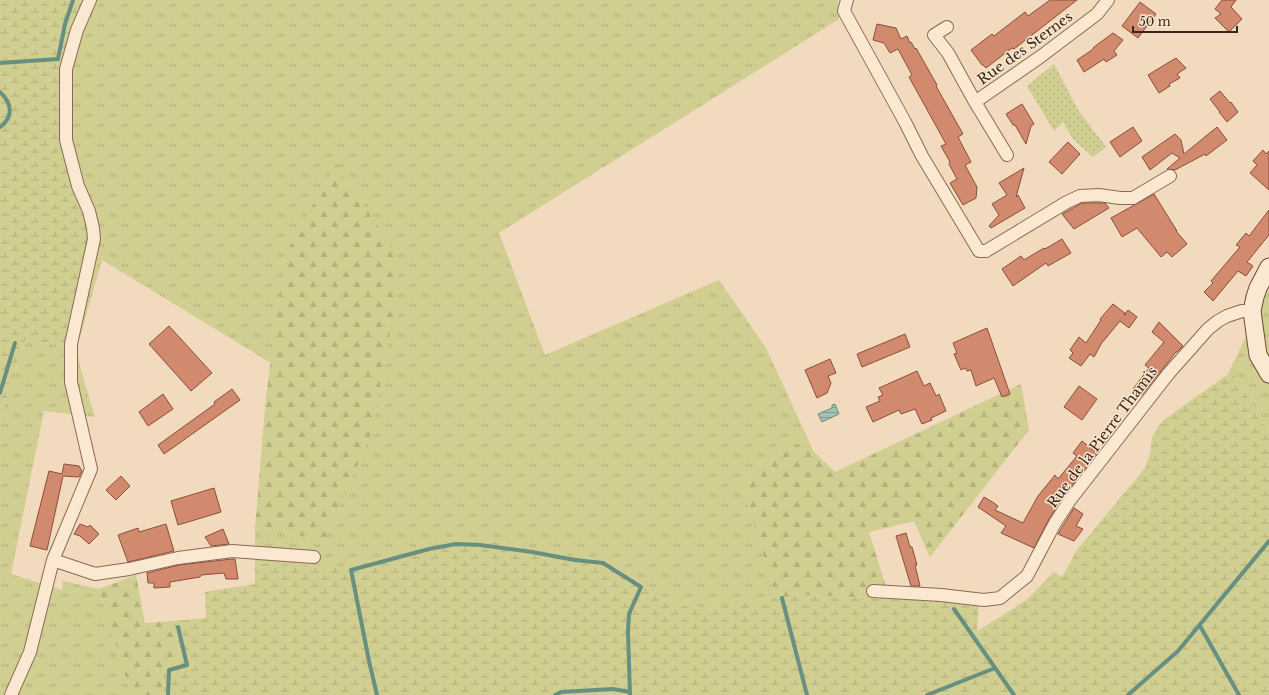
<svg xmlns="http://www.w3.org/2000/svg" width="1269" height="695" font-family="'Libre Baskerville',serif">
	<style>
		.grass { fill: url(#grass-tufts) }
		.forest { fill: url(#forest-firs) }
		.wetland { fill: url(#wetland-marsh) }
		.park { fill: url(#park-dots) }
		.water { fill: url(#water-rules); stroke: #689080 }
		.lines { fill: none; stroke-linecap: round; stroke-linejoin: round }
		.stream { stroke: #689080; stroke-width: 4 }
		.building { fill: #d28a6f; stroke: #8b4d39 }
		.minor-casing { stroke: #8a6955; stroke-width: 14 }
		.secondary-casing { stroke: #6c4a38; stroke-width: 19 }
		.minor { stroke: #fbe8d0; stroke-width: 12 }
		.secondary { stroke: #fbe8d0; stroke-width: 17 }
		.labels { text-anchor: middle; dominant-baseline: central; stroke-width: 3; stroke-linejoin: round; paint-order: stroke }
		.street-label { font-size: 14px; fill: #38251b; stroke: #f8e5cd }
	</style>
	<defs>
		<pattern id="grass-tufts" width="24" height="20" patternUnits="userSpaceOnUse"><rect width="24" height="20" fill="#d0ce90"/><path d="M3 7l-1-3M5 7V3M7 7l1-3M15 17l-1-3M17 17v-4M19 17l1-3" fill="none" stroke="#b3b17c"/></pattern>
		<pattern id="forest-firs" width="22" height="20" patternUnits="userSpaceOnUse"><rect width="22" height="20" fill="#d0ce90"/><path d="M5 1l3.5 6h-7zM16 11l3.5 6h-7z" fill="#b3b17c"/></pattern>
		<pattern id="wetland-marsh" width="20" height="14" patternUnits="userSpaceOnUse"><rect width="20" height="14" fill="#d0ce90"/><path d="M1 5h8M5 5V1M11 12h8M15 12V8" fill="none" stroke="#b3b17c"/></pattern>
		<pattern id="park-dots" width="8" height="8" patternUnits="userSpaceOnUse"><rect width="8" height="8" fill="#d0ce90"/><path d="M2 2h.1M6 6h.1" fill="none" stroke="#b3b17c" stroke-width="1.8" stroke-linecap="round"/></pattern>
		<pattern id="water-rules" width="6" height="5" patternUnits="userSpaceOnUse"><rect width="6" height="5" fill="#a1c2b3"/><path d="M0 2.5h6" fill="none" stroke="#849d91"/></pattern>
	</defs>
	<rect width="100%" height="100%" fill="#f1dabd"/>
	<path class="grass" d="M81,0H838L839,19L499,233L545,355L719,280L766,348L808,439L761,464L742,485L777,599L715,608L704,609L686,606L663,600L655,596L640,583L605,561L584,559L498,542L460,541L347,567L255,563V528L324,540L284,257L271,363L102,260L77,347L80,367L95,417L44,411L11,574L62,590L63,581L99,589L131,695H0V419L25,340L64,346L73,188L66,58L73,22Z
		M1269,288V432L1238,377L1228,374Z"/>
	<path class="forest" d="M336,164L395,252L393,317L371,435L324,540L255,528L266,397L284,257Z
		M1021,384L1029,430L930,557L914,521L869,532L890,599L798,595L777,599L742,485L761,464L808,439L813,451L835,472Z
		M136,575L145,623L173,621L181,662L164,669L163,695H131L99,589Z"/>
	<path class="wetland" d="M0,0H81L73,22L66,58L73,188L90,233L64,346L25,340L0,419Z
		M1228,374L1238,377L1269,432V695H163L164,669L181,662L173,621L206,618L205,592L255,584V563L347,567L460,541L498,542L584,559L605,561L640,583L656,596L663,600L686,606L704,609L715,608L798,595L979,603L977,631L1008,612L1027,599L1054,572L1062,577L1077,550L1145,468L1150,454L1152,438L1159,425L1165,419Z"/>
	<path class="park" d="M1054,64L1078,110L1106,147L1093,157L1073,139L1063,122L1054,131L1027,86Z"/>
	<path class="water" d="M835,404L839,414L822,422L818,414L832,408V405Z"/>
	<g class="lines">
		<path class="stream" d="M0,63L58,59L65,24L73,0
			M0,92C12,103 14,117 0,127
			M0,393L15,343
			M782,598L807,695
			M954,609L1014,695
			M1200,626L1239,695
			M168,695L169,670L187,665L178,627
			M377,695L369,661L351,570L429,549L456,544L480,545L532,552L575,560L603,563L641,587L629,614L628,632L630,695
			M555,695L561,692L613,689L630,692
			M927,695L995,668
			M1128,695L1178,651L1269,541"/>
	</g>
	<path class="building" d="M1050,0H1077L1014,49L1012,48L986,68L983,65H982L971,50L992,34L994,36L1025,12L1028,16Z
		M1222,0H1236L1231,7L1242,19L1229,32L1215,18L1221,14L1215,9Z
		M1140,2L1156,14L1138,38L1122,26Z
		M877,24L896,28L901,39L907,36L910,43L911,42L915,49L916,48L937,85L936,86L963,134L958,137L971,162L965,165L977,187L976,198L963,205L950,183L957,179L949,164L950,162L941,146L946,144L909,77L912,75L898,49L890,53L884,43L873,40Z
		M1113,33L1123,40L1114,51L1117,55L1106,62L1104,59L1084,72L1077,60L1092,50L1094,47Z
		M1176,58L1186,68L1177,74L1180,78L1169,84L1170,86L1159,93L1148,75Z
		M1220,91L1230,103L1231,102L1238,112L1227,122L1219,112H1220L1210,99Z
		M1022,104L1034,124L1031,126L1026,144L1015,125H1013L1006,114Z
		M1133,127L1142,141L1120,157L1110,142Z
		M1217,127L1227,140L1206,156L1205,154L1175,170L1167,169L1180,158L1172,153L1150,170L1142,157L1175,134L1181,140L1184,154Z
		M1068,142L1080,154L1062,174L1049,162Z
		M1263,150L1266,154L1269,151V190L1250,173L1257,165L1253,161Z
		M1024,168L1016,197L1018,195L1025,208L991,228L989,226L999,215L992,204L1007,195L999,183Z
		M1154,194L1177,231H1176L1187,244L1172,257L1167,252L1161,257L1137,228L1122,237L1111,218Z
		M1082,203H1105L1109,208L1074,229L1062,214Z
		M1269,210V235L1247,262L1253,266L1246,276L1238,271L1213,301L1204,292L1213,283L1211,281L1240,247L1236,245L1246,233L1249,236Z
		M1062,239L1071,253L1048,266L1046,263L1013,286L1002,269L1021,256L1024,260L1044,248L1045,249Z
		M1113,304L1126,314L1124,315L1128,310L1137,317L1129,328L1120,321L1101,344L1094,357L1090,354L1081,366L1069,358L1073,353L1070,350L1079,337L1086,343L1101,320L1100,319Z
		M1159,322L1183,346L1177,352H1176L1142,395L1133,389L1149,368L1145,365L1164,342L1152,332Z
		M169,326L212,373L191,391L149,344Z
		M987,328L1010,394L1002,397L994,378L976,386L971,370L967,371L965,368L961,370L954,354L957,353L953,343Z
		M905,334L910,347L862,367L857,354Z
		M830,359L836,373L828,376L831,383L827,393L817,398L805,370Z
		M917,371L924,386L930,383L936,396L939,394L946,411L931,418L932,420L922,424L915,409L901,414L899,410L873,422L866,407L880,401L878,397L883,395L879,388Z
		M1079,386L1097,399L1082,420L1064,407Z
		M232,389L240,400L164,454L158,445L215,404L214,402Z
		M163,394L173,409L148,426L139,412Z
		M1082,441L1097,453L1064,496L1049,519L1034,548L1001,533L1006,526L978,507L984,497L994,503L998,506L995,510L1023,523L1038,496L1055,475L1058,479L1077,456L1073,453Z
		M64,464L79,466L82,471L79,477L63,476L47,550L30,546L49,471L62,474Z
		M121,476L130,486L116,500L106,490Z
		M214,488L221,512L178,525L171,501Z
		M1074,508L1083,514L1076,526L1083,529L1074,541L1058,534Z
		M80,524L88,527L90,525L99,534L89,544L80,536L74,534Z
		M166,524L174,551L128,562L118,535L138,528L139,532Z
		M223,529L229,544L211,546L205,537Z
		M906,533L910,547H912L917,565H915L920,586H911L896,536Z
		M232,559H235L238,579H226L224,573L201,575L200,577L170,582V587L154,588V583H148L147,573L179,565Z"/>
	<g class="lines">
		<defs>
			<path id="minor" d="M847,0L844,11L905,122L922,156L979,251H986L1067,202L1080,196L1099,195L1120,198H1133L1170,176
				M947,27L934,35L948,53L975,102
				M1007,155L975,102L1040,57L1097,14L1108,0
				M53,560L95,574L129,569L178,558L232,551L314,557
				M873,591L941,595L984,600L1000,598L1027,576L1055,523L1070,500L1169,373L1208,329L1218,321L1227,316L1242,311H1252
				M11,695L30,652L53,560L91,469L71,382V344L94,239L93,228L89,211L78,186L66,140V69L77,30L90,0"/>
			<path id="secondary" d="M1269,267L1258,288L1255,297L1252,311L1258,355L1269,374"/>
		</defs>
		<use href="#minor" class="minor-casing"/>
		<use href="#secondary" class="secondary-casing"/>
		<use href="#minor" class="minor"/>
		<use href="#secondary" class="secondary"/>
	</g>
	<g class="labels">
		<g class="street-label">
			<text transform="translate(1025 48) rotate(-36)">Rue des Sternes</text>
			<text transform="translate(1102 437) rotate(-53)">Rue de la Pierre Thamis</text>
		</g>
	</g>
	<path d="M1133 26v6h104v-6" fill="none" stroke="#38251b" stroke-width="2"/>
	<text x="1139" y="26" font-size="12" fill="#38251b" stroke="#f8e5cd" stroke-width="3" paint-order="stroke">50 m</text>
</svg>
